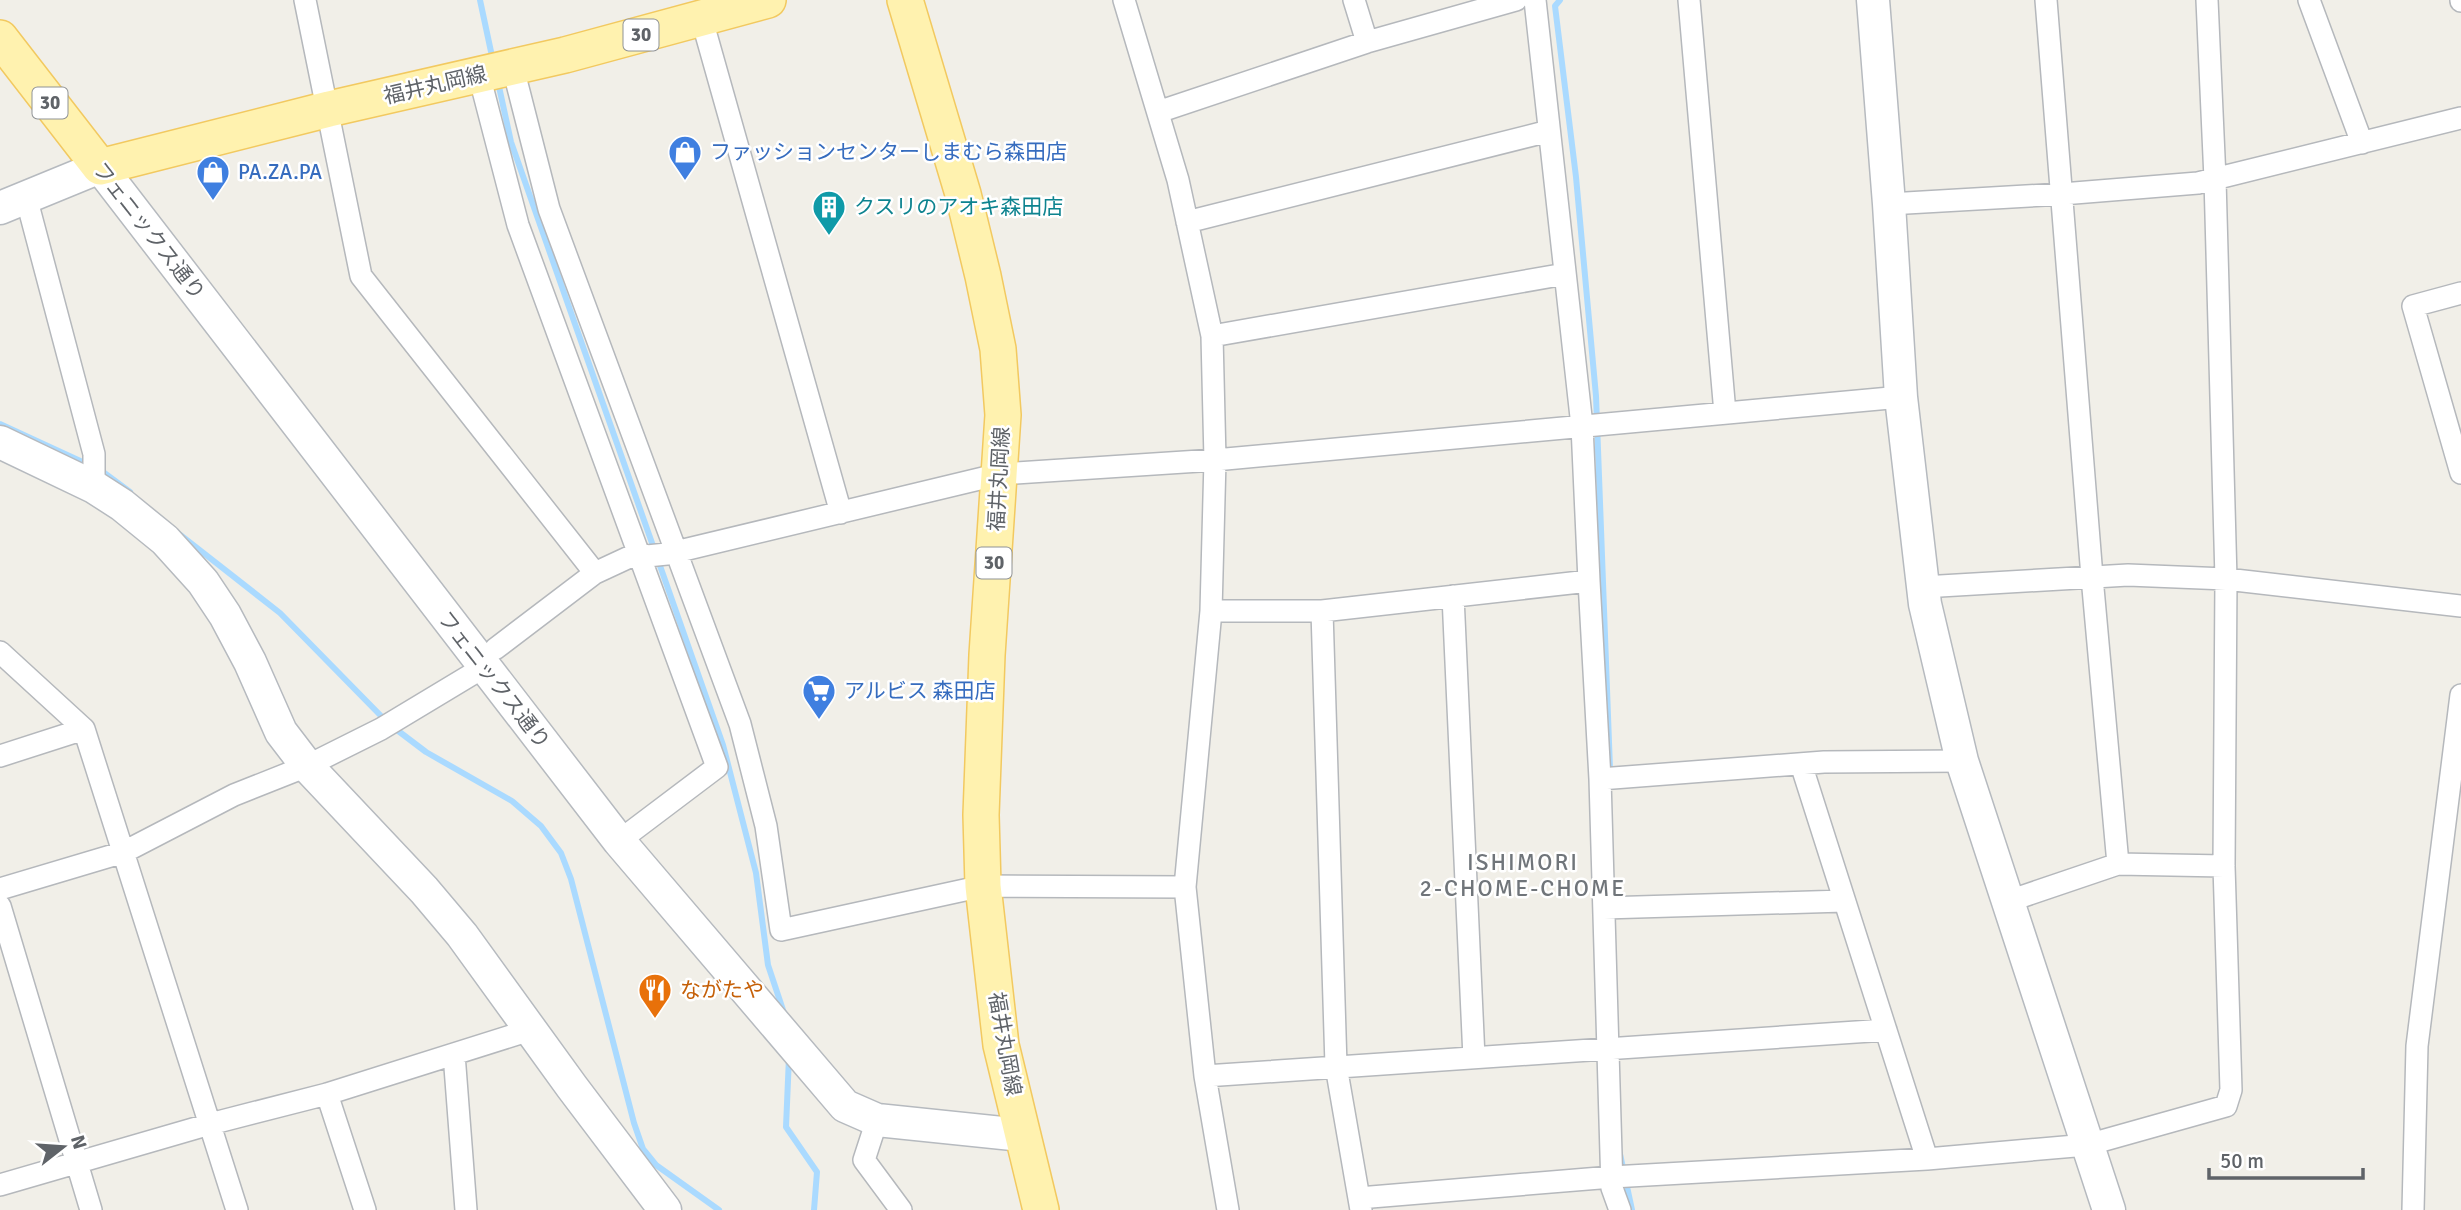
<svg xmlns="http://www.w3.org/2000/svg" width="2461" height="1210" font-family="Signika,'Noto Sans JP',sans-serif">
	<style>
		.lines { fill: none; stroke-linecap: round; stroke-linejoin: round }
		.stream { stroke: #aadaff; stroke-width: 6 }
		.street-casing { stroke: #b5b8bc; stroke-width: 24 }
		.secondary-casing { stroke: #b6babf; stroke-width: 35 }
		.primary-casing { stroke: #f2c960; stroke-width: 38 }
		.street { stroke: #fff; stroke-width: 21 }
		.secondary { stroke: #fff; stroke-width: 32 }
		.primary { stroke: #fff2af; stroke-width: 35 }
		.labels { text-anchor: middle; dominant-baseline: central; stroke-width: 5; stroke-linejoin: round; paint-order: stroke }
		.shield { fill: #fff; stroke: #8f9295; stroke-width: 2 }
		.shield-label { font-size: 19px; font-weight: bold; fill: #5f6368 }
		.street-label { font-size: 21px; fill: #5f6368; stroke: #fff }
		.shop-label { font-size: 21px; fill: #366cbe; stroke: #fff; text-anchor: start }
		.culture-label { font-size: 21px; fill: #0d838f; stroke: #fff; text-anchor: start }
		.food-label { font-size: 21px; fill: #c56008; stroke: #fff; text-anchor: start }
		.neighbourhood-label { font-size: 23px; letter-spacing: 2px; fill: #70757a; stroke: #fff }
	</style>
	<rect width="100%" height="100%" fill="#f1efe8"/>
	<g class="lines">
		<path class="stream" d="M480,0L493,61
			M1560,0L1555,6L1576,177L1596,396L1610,769
			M498,82L511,142L723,745L756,873L768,965L785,1016
			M0,424L89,465
			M99,469L130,492
			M178,533L280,613L385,720
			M393,727L426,752L512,801L541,826L561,853L571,879L634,1123L643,1149L656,1165L719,1210
			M789,1057L786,1127L817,1172L814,1210
			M1620,1154L1632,1210"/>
		<defs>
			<path id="street" d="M305,0L361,276L595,573L495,649
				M1124,0L1178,180L1212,336L1215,460L1211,611L1185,887L1205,1076L1228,1210
				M1354,0L1367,42
				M1535,0L1582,426L1589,581
				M1689,0L1725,413
				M2046,0L2092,577L2118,864
				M2309,0L2362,143
				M2461,0V1
				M702,20L841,513
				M513,68L549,209L740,724L766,826L781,930L983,886L1185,887
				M479,75L518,225L717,767L619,841
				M1158,112L1367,42L1516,0
				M26,197L94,454V487
				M1889,204L2062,194L2198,183L2461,118
				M1187,222L1549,131
				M2461,293L2413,306L2461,473
				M1212,336L1565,274
				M595,573L638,553L647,556L667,554L1000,474L1215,460L1901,397
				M1923,587L2128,575L2226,579L2461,606
				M1453,596L1474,1058
				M1211,611H1322L1589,581L1600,779L1612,1188L1620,1210
				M1322,611L1336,1066L1361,1210
				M0,652L84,729L237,1210
				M0,756L84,729
				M1801,764L1927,1159
				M1600,779L1824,762L1962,761
				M0,889L124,852L234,795L307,766L381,729L484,667
				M2009,901L2118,864L2224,866
				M0,906L91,1210
				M1604,908L1844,901
				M454,1054L466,1210
				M1205,1076L1886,1030
				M327,1094L365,1210
				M877,1120L864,1160L901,1210
				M0,1185L210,1124L327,1094L530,1030
				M1359,1198L1612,1177L1927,1159L2087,1145L2226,1106L2231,1090L2224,866L2226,579L2215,179L2207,0
				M2413,1210L2417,1046L2461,695"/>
			<path id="secondary" d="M1873,0L1889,204L1901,397L1925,604L1962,761L2109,1210
				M0,208L100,167L619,841L845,1106L877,1120L1022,1135
				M0,442L94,487L122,505L165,540L203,582L225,615L250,662L281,732L307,766L424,890L462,935L572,1087L665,1210"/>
			<path id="primary" d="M905,0L963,194L983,276L998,349L1003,415L987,655L981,815L983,886L1001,1045L1041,1210
				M0,38L100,167L329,109L565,55L768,0"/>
		</defs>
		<use href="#street" class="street-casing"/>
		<use href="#secondary" class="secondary-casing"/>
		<use href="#primary" class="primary-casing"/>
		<use href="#street" class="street"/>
		<use href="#secondary" class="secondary"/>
		<use href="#primary" class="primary"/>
	</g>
	<defs>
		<symbol id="shop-pin" viewBox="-11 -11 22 30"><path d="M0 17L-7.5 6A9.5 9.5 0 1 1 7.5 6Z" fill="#3f7fe0" stroke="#fff"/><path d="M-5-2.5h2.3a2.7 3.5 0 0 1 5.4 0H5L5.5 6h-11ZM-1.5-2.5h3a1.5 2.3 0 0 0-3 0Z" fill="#fff"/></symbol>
		<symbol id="building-pin" viewBox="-11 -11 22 30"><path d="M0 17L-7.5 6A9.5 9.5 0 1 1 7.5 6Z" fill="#0f9aa8" stroke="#fff"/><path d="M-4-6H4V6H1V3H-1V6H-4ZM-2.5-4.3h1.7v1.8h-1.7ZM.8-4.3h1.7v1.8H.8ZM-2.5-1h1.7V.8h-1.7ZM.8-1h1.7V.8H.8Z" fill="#fff"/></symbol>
		<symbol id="supermarket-pin" viewBox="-11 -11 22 30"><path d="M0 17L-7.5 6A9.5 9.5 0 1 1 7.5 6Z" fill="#3f7fe0" stroke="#fff"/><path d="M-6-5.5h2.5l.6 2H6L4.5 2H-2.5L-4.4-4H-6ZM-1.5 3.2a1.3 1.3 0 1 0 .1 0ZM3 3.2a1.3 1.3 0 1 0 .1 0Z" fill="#fff"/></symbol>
		<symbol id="restaurant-pin" viewBox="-11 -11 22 30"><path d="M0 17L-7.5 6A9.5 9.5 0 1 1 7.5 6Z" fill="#e8710a" stroke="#fff"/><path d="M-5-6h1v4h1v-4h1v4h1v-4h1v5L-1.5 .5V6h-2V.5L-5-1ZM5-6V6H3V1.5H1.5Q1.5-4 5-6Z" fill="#fff"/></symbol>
	</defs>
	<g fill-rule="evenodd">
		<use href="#shop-pin" x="666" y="133" width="38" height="52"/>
		<use href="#shop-pin" x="194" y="153" width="38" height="52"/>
		<use href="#building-pin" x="810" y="188" width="38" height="52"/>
		<use href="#supermarket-pin" x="800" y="672" width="38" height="52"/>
		<use href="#restaurant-pin" x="636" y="971" width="38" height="52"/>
	</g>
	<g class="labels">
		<g class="shield">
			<rect x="623.5" y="19.5" width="35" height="31" rx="5"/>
			<rect x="32.5" y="87.5" width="35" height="31" rx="5"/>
			<rect x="976.5" y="547.5" width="35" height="31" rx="5"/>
		</g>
		<g class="shield-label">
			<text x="641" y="35">30</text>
			<text x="50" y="103">30</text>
			<text x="994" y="563">30</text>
		</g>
		<g class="street-label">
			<text transform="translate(435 85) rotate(-13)">福井丸岡線</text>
			<text transform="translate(149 231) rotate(52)">フェニックス通り</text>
			<text transform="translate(999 479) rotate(-87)">福井丸岡線</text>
			<text transform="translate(494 680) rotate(52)">フェニックス通り</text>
			<text transform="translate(1005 1044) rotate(80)">福井丸岡線</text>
		</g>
		<g class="shop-label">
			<text x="710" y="152">ファッションセンターしまむら森田店</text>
			<text x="238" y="172">PA.ZA.PA</text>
			<text x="844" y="691">アルビス 森田店</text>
		</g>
		<g class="culture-label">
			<text x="854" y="207">クスリのアオキ森田店</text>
		</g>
		<g class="food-label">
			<text x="680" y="990">ながたや</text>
		</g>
		<g class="neighbourhood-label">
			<text x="1523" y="862">ISHIMORI<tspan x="1523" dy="26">2-CHOME-CHOME</tspan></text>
		</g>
	</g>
	<g transform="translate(63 1147) rotate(73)" stroke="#ffffff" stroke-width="5" paint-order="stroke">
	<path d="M0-5L12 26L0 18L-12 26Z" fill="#5f6368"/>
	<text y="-10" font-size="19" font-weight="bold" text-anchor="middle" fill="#5f6368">N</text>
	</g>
	<path d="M2209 1168v10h154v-10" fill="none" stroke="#5f6368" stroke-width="3.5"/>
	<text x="2220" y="1168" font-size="21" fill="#5f6368" stroke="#ffffff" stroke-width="5" paint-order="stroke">50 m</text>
</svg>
